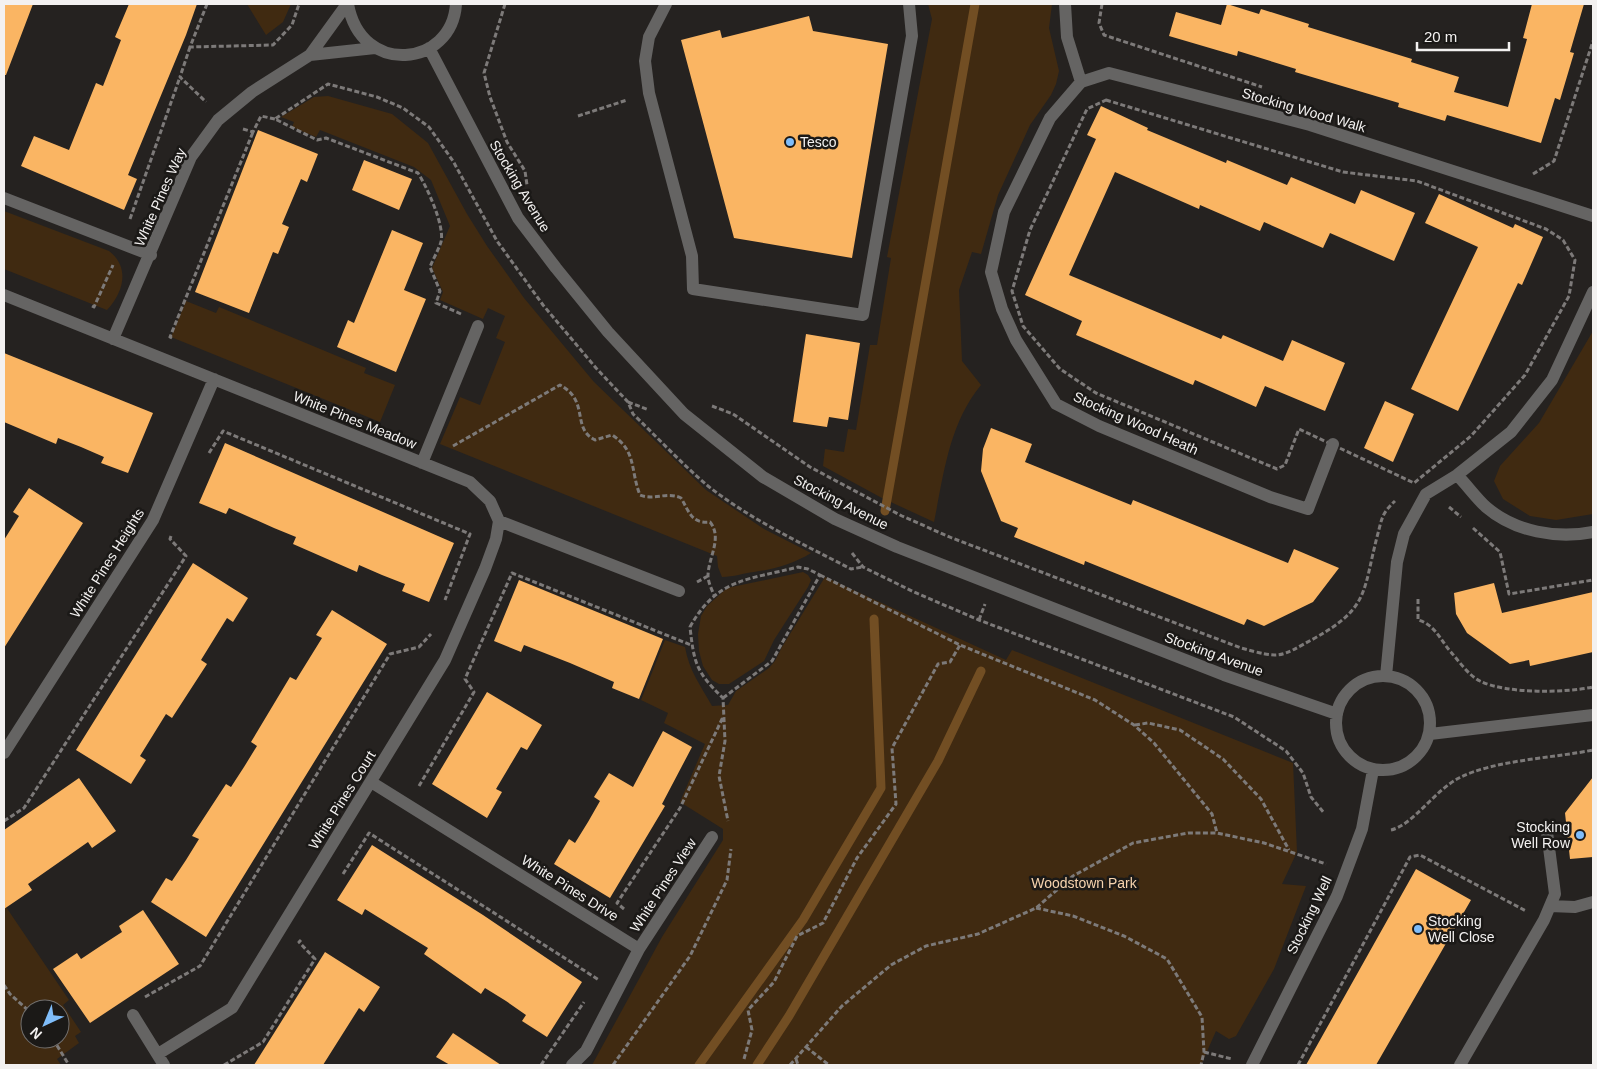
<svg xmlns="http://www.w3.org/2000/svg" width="1597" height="1069" font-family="Helvetica,sans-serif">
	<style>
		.green { fill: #402a11; fill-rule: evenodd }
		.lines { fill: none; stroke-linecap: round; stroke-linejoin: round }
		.stream { stroke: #724e23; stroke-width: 9 }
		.building { fill: #fab563 }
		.path { stroke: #7d7a79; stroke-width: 3; stroke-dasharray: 5 2.5; stroke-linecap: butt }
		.minor { stroke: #656463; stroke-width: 12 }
		.poi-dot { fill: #7fbdfa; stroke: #1b1917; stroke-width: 2 }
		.labels { text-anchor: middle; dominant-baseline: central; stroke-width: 5; stroke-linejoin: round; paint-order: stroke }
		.street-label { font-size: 14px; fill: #f3f1f0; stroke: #1b1917 }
		.poi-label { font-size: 14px; fill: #f3f1f0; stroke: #1b1917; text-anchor: start }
		.park-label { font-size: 14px; fill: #f6d3ae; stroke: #1b1917 }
	</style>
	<rect width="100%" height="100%" fill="#252220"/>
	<path class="green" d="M247,4H291L283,22L266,35Z
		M928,4H1052L1049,28L1059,71L1056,84L1051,95L1030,125L998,195L981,254L972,252L959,290L962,361L981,385C949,424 944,473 934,522L882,498L823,466L825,449L844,452L848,429L856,430L870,345H877L891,258L887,257L932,19Z
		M328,96L392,114L428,143L467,214L487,246L524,298L594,382L706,490L764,529L811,553C793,564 775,569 754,572C743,573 734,577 722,577L718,567L717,556L440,444L460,397L480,405L505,342L496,338L505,316L488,308L483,319L440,300L443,292L432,268L450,226L431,180L414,167L320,130L316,137L292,127L294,122L281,117L314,97Z
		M4,211L109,251C130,267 124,292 107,310L4,269Z
		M186,301L216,313L219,307L366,368L364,373L395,385L380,422L171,337Z
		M1593,331V514L1556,520L1530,516L1503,499L1494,481L1500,466L1539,423Z
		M803,572L808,575L811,580L808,587L774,640L764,661L729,684H719L712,680L703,666L699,651L698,634L701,616L707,606L727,588Z
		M825,577L1006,660L1012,650L1293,763L1297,852L1282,884L1306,886L1274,969L1236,1036L1229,1039L1216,1031L1201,1065H592L662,937L723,840V829L680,802L705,744L664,723L668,713L641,700L665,640L685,647C689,671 701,686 712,706L728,705L736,691L769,668L775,661L782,647Z
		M4,904L69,1000L63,1005L81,1032L75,1036L79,1043L57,1059L61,1065H4ZM30,1009H60V1039H30Z"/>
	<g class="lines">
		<path class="stream" d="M885,511L975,4
			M699,1065L803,920L881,788L874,619
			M757,1065L789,1016L938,761L981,671"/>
	</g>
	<path class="building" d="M4,4H33L6,75H4Z
		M129,4H197L186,35L128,175L137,179L124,210L21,166L34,136L69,150L96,83L103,86L121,40L115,37Z
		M1227,4L1259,14L1261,9L1309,24L1308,27L1412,59L1411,62L1459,77L1454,92L1508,107L1527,39L1523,38L1532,4H1584L1570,52L1574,53L1560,100L1555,98L1541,143L1447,115L1445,121L1398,107L1399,103L1295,72L1296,69L1238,51L1237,56L1169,36L1176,12L1221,25Z
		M809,16L813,31L888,44L852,258L734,238L681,40L720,30L722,38Z
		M1101,106L1148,128L1147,130L1226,163L1227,160L1287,185L1291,177L1355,204L1361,190L1415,213L1394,261L1330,233L1323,248L1264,222L1260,231L1200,205L1199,209L1115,172L1069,275L1221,339L1223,335L1283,361L1292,340L1345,363L1325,411L1265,386L1256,407L1195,380L1193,385L1076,335L1082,321L1025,295L1096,139L1087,135Z
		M258,130L318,154L307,182L301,179L282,224L289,227L278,254L273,252L249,313L195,292Z
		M364,160L412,179L399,210L352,190Z
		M1439,194L1513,228L1515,224L1543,237L1522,285L1518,283L1458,411L1411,389L1478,247L1425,223Z
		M392,230L423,243L404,290L426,299L396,372L337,347L348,320L354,323Z
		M806,334L860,343L848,420L829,417L827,427L793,422Z
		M4,353L153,413L128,473L101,463L104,457L81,447L58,438L56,444L4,422Z
		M1385,401L1414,414L1393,462L1364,448Z
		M991,428L1032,444L1025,462L1131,505L1133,500L1288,563L1294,549L1339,568L1313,602L1264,626L1247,619L1244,625L1085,561L1084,565L1014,537L1018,528L1001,521L981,471L983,449Z
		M225,443L454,543L429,602L402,591L405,584L382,575L359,565L357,572L293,544L296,537L274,528L229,508L226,514L199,503Z
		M29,488L83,523L4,648V540L19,516L13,512Z
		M193,563L248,598L233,622L227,618L201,660L207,664L172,718L166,714L140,756L146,760L131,784L76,750Z
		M519,580L663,639L639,699L612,688L614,682L570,663L524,645L521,652L494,641Z
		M1494,583L1502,613L1593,592V652L1530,666L1529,660L1510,664L1467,633L1456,614L1454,593Z
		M332,610L387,644L206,937L151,902L166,878L172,881L186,860L199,839L192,836L226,784L231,787L244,767L257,746L251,742L290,677L296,680L322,638L316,635Z
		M487,692L542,725L527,750L521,747L496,789L502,792L487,818L432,784Z
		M663,731L692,747L662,804L665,806L610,898L554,864L569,839L575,843L588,822L600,801L594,797L609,773L633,787Z
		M1593,777V857L1570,859L1565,813Z
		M79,778L116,831L92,848L88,842L28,884L32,890L4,909V830Z
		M372,845L483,915L582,982L547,1037L522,1021L526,1015L506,1001L485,988L481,994L424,954L428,948L365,909L362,915L337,900Z
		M1416,869L1471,900L1376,1065H1306Z
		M143,910L179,964L90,1023L53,969L77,953L81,959L102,945L122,932L119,926Z
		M325,952L380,987L364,1012L359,1008L323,1065H254Z
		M453,1033L501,1065H450L436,1057Z"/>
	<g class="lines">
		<path class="path" d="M207,4L190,47L273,45L292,25L299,4
			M505,4L484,73L490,97L507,142L525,171L527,185
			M1102,4L1099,23L1104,35L1262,87
			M190,47L180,77L206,102
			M1106,100L1343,172L1417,181L1546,229L1563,240L1575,260L1569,296L1525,375L1471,436L1414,483L1299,429L1285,465L1277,469L1096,393L1060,369L1023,326L1012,291L1030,230L1087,109Z
			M578,116L627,100
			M243,129L253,132L261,116L275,119
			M1533,174L1554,161L1593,41
			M130,219L180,77
			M92,306L94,307L113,265
			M461,314L436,303L440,291L430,267C433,259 438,251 441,242C445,226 427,187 418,173L326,138L317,140L275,119L328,84L377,97L403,108L429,127L453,161L497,241L543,305L596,368L628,402L633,414C658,438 682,464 708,486C751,520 803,544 851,569L863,567
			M172,338L170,337L253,132
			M628,402L649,410
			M712,406L733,414L810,467L902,516L952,538L1241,648C1282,659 1278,658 1315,638C1369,608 1363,591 1377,537C1382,519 1381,514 1395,501
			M453,446L560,385C590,401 571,428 595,440L612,435C637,451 630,470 640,495C655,501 666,491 681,498C689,511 691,524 710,522C723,538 708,558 708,576C708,582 712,590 714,595
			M209,453L223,431L470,534L445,600
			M1449,507L1461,517
			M1473,528L1500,552L1509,594L1593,580
			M852,553L863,567L914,592L979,620L1234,717L1286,751L1303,773L1311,797L1324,813
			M820,575L960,645L1095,700L1134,725L1154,743L1212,814L1217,833
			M697,582L708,576
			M1418,599V620C1434,624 1440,639 1450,651C1459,661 1468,675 1480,681C1506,694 1565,693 1593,687
			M979,620L985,604
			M723,698L772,661L820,575L808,569L798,567C748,580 717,578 690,627C694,663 696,672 723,698L725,741L719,776L728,821
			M1135,725L1148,723L1180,730L1223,759L1261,799L1289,850
			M419,786L474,692L465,679L512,573L691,645
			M4,821L24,808L186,556L170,539L171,536
			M1391,830C1413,825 1435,790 1459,778C1494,760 1554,758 1593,750
			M343,874L369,833L599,980
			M1036,908L1073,916L1124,936L1167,959L1202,1017L1204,1052L1201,1065
			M624,909L617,903L680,808L723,717
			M4,985L10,994L30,1012
			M145,997L200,966L390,654L419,647L431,634
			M53,1039L69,1065
			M806,1047L829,1065
			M1204,1052L1232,1059
			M744,1059L752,1030L748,1010L774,982L797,936L823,923L857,858L896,804L892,748L938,664L950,662L960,645
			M796,1059L798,1065
			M224,1065L263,1042L315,959L299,942L301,940
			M541,1065L584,1002
			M613,1065L690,956L727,880L731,849
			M790,1065L842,1006L891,965L926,946L978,934L1036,908L1073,876L1133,843L1188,833H1217L1264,843L1326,864
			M1298,1065L1410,857L1420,855L1526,911"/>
		<path class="minor" d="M348,4C361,77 452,67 456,4
			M666,4L649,37L645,61L649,93L692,256L693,289L863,315L912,36L909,4
			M1065,4L1067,37L1081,82L1109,73L1310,125L1593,216
			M429,48L518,218L556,268L608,332L684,414L763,477L835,519L897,547L1224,675L1337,714
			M310,55L375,48
			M1081,82L1050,118L1004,212L991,272L1002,309L1016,340L1056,404L1099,426L1270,497L1308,509L1333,444
			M4,198L151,255
			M4,295L470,482L490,501L499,521L679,591
			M113,339L191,157L218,120L252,92L310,55L347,4
			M422,463L478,326
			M1457,475C1467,485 1476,498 1486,507C1515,532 1557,539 1593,532
			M1336 723a47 47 0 1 1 94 0a47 47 0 1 1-94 0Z
			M1386,676L1397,562L1404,534L1426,494L1457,475L1511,432L1552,380L1593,292
			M1430,734L1593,715
			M4,753L153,520L214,379
			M371,782L639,949L586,1051L572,1065
			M1550,906L1575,907L1593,902
			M639,949L712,837
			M133,1015L164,1065
			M158,1054L232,1008L445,660L485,569L496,539L499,521
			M1252,1065L1337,896L1362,829L1373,770
			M1460,1065L1544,920L1555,894L1547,832"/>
	</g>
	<g class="poi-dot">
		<circle cx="790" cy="142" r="5"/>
		<circle cx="1580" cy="835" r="5"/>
		<circle cx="1418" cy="929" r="5"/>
	</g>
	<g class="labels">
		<g class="street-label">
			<text transform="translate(1304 110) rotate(16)">Stocking Wood Walk</text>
			<text transform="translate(520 186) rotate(59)">Stocking Avenue</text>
			<text transform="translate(160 197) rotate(-66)">White Pines Way</text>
			<text transform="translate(355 420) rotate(22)">White Pines Meadow</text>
			<text transform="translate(1136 423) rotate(24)">Stocking Wood Heath</text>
			<text transform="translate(841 502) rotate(27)">Stocking Avenue</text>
			<text transform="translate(107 563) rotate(-58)">White Pines Heights</text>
			<text transform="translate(1214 654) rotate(20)">Stocking Avenue</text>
			<text transform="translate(342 800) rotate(-58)">White Pines Court</text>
			<text transform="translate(663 885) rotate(-57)">White Pines View</text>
			<text transform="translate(570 888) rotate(32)">White Pines Drive</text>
			<text transform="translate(1309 915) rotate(-64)">Stocking Well</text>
		</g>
		<g class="poi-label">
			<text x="800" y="142">Tesco</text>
			<text x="1570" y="827" text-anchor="end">Stocking<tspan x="1570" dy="16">Well Row</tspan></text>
			<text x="1428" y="921">Stocking<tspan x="1428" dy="16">Well Close</tspan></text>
		</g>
		<g class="park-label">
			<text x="1084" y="883">Woodstown Park</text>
		</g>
	</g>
	<rect width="1597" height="1069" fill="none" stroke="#f3f1f0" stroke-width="10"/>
	<g transform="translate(45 1024) rotate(224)"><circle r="24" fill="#1b1917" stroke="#716f6e"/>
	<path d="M0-4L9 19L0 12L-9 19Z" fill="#7fbdfa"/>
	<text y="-8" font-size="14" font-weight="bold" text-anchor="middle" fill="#f3f1f0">N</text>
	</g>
	<path d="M1417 42v8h92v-8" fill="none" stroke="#f3f1f0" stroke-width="2.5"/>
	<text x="1424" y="42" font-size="15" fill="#f3f1f0" stroke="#1b1917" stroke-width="4" paint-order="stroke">20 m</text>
</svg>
